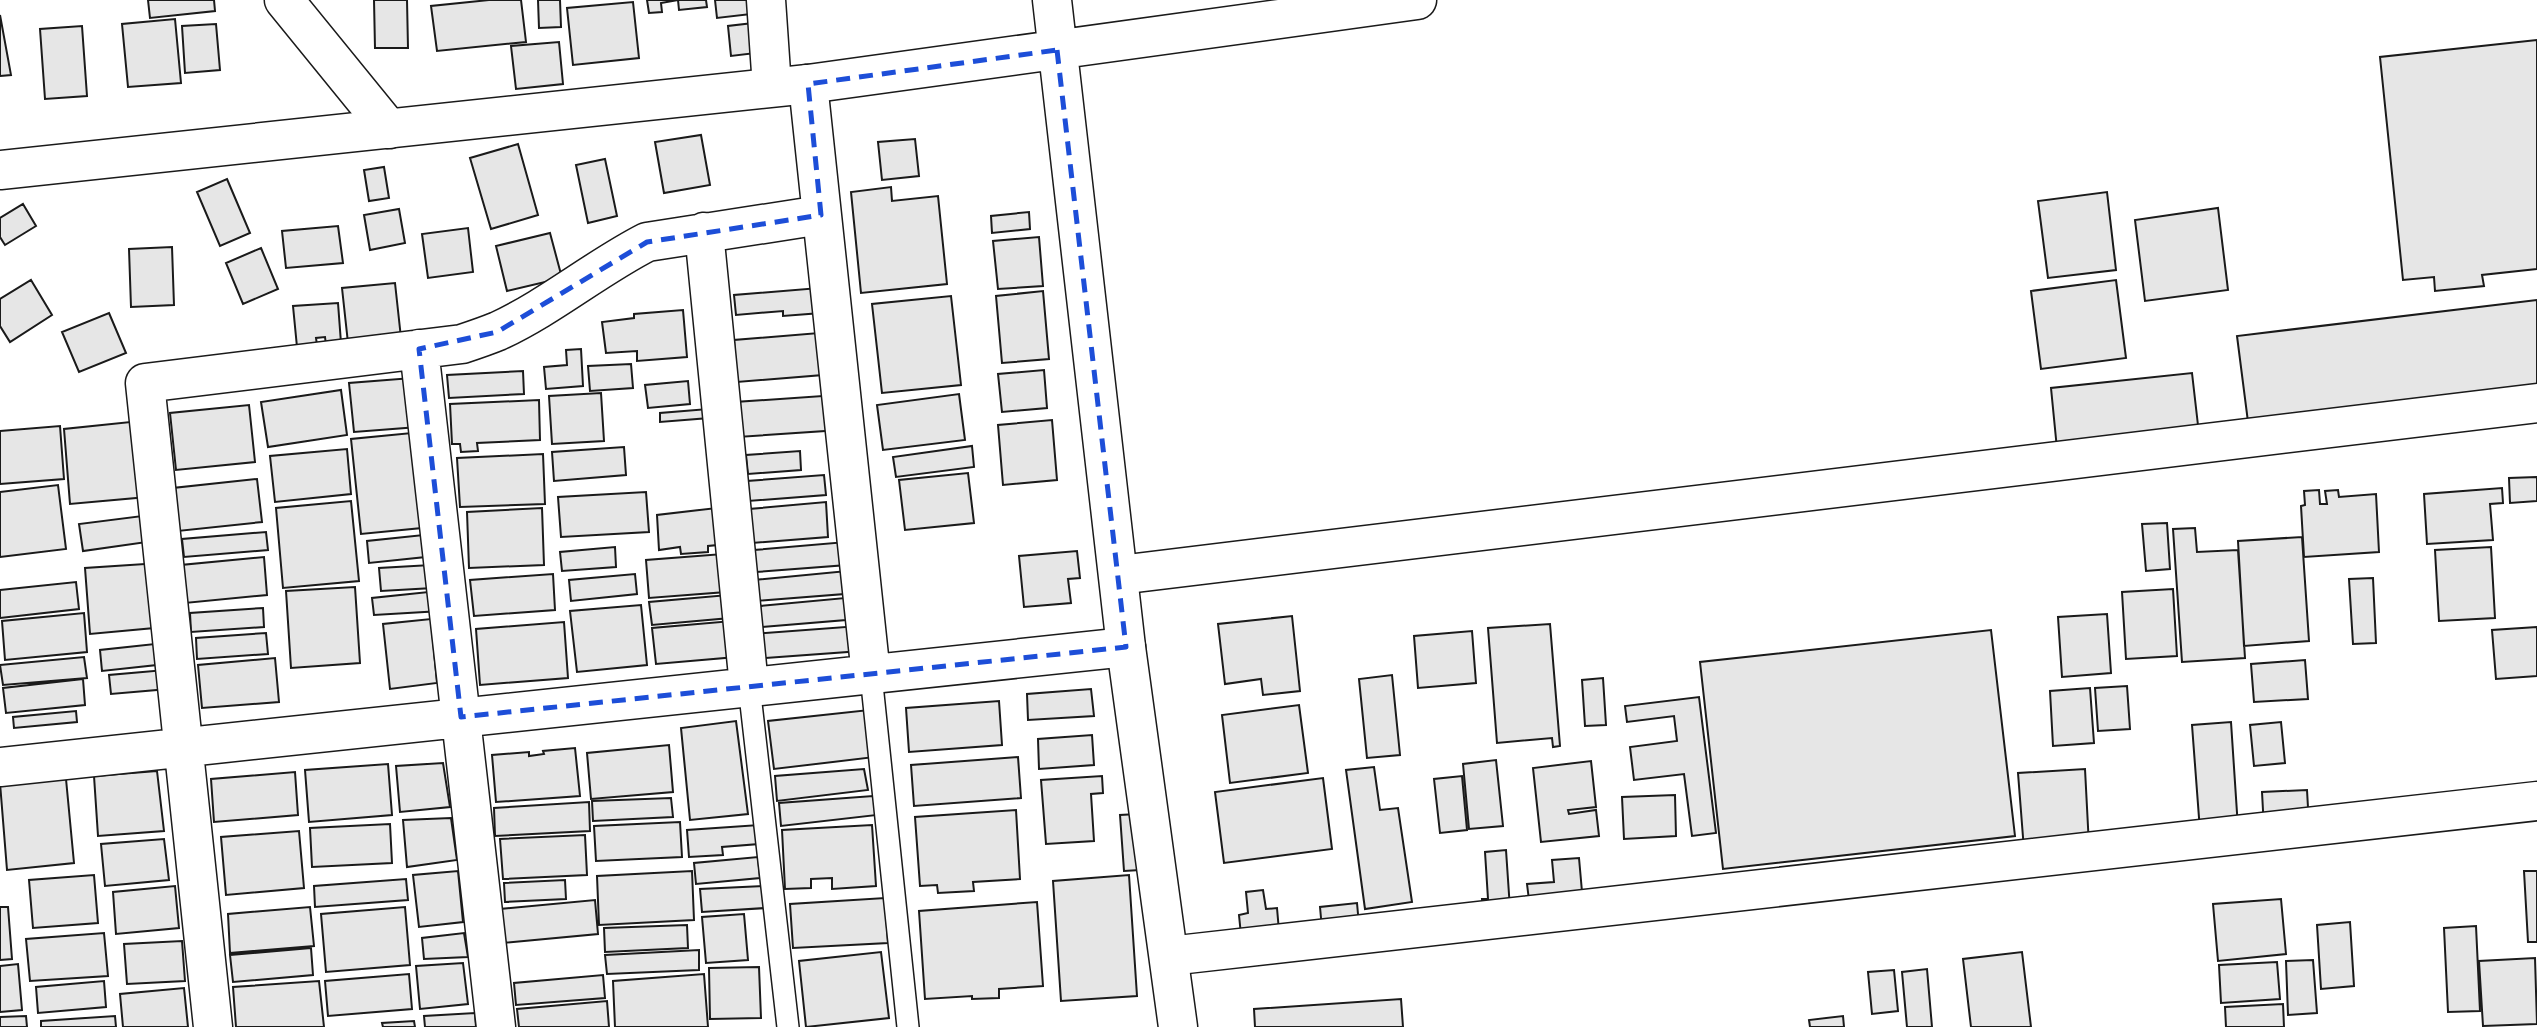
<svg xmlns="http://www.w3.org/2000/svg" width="2537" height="1027" font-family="Cabin,sans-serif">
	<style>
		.building { fill: #e6e6e6; stroke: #1a1a1a; stroke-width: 2 }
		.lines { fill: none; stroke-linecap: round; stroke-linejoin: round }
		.lane-casing { stroke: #1a1a1a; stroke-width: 24 }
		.street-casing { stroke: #1a1a1a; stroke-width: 41 }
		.secondary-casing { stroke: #1a1a1a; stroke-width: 41 }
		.lane { stroke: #fff; stroke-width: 21 }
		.street { stroke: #fff; stroke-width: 38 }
		.secondary { stroke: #fff; stroke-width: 38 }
		.marked { fill: none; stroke: #1d4ed8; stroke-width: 5; stroke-dasharray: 14 9; stroke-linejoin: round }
	</style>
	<rect width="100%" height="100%" fill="#fff"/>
	<path class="building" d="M148,0H214L215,11L150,18Z
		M374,0H407L408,48H375Z
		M489,0H521L526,42L437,51L431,6Z
		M538,0H560L561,27L539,28Z
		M647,0H706L707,7L679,10L678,0L661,3L662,12L649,13Z
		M715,0H767L768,12L717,18Z
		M633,2L639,58L573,65L567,8Z
		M0,15L11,75L0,76Z
		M175,19L181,83L128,87L122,24Z
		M778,20L781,50L731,56L728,26Z
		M216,24L220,70L185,73L182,26Z
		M82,26L87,96L45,99L40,29Z
		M2537,40V269L2482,275L2484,286L2435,291L2434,277L2403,280L2380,57Z
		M559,42L563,84L516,89L511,46Z
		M701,135L710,185L664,193L655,142Z
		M915,139L919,176L882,180L878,142Z
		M518,144L538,215L491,229L470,158Z
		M605,159L617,216L588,223L576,165Z
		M384,167L389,198L369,201L364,170Z
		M227,179L250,233L220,246L197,192Z
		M891,187L892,201L938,196L947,284L861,293L851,192Z
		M2107,192L2116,270L2048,278L2038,201Z
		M23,204L36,226L5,245L0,237V218Z
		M2218,208L2228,290L2145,301L2135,220Z
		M399,209L405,243L370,250L364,215Z
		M1029,212L1030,229L992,233L991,216Z
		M338,226L343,263L286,268L282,231Z
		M468,228L473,272L428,278L422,234Z
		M550,233L562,278L507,291L496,246Z
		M1039,237L1043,286L998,289L993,241Z
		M172,247L174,305L131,307L129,249Z
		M261,248L278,289L243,304L226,263Z
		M31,280L52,315L10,342L0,326V299Z
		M2116,280L2126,358L2041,369L2031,291Z
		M395,283L401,338L348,343L342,288Z
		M819,288L821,313L783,316V311L736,315L734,295Z
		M1043,291L1049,359L1002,363L996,296Z
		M951,296L961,385L882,393L872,304Z
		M2537,300V387L2248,422L2237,336Z
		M338,303L341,343L326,345L325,337L316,338L317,345L297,347L293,306Z
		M683,310L687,357L637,361V351L606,353L602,322L634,318V314Z
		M109,313L126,353L79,372L62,332Z
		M831,332L835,374L737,382L734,340Z
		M581,349L583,386L546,389L544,367L567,365L566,350Z
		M631,364L633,388L590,391L588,366Z
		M1044,370L1047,408L1002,412L998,374Z
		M523,371L524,394L449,398L447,375Z
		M2192,373L2199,434L2057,449L2051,388Z
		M412,378L418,427L354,432L349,383Z
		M688,381L690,404L648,408L645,385Z
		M341,390L347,435L268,447L261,402Z
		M601,393L604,441L552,444L549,396Z
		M959,394L965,440L883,450L877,405Z
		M837,395L840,430L738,437L735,402Z
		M539,400L540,440L477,443L478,451L461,452L460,444H452L450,404Z
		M249,405L255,462L176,470L170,413Z
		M708,409L709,418L660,422V413Z
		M1052,420L1057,480L1003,485L998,425Z
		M140,421L147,497L70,504L64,429Z
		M60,426L64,479L0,484V431Z
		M422,432L432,527L361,534L351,439Z
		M972,446L974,467L896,477L893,457Z
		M624,447L626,475L554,481L552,452Z
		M347,449L351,494L275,502L270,456Z
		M800,451L801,470L748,474L746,455Z
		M543,454L545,504L460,507L457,458Z
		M968,473L974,523L905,530L899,480Z
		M824,475L826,495L748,501L747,481Z
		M2537,477V501L2510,503L2509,478Z
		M257,479L262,522L178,531L173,488Z
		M58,485L66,549L0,557V492Z
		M2502,488L2503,503L2490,504L2493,540L2427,544L2424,494Z
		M2319,490L2320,504H2327L2325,491L2338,490L2339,497L2376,494L2379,552L2304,557L2301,506L2305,505L2304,491Z
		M646,492L649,532L561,537L558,497Z
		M351,501L359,581L283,588L276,508Z
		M826,502L828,537L752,543L749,509Z
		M725,507L728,544L708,546V552L681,554L680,547L659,550L657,515Z
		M542,508L544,565L469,568L467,512Z
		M150,515L154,541L83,551L79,524Z
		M2167,523L2170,569L2146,571L2142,524Z
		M2195,528L2197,552L2238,550L2245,658L2182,662L2173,529Z
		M266,532L268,550L184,557L182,539Z
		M433,534L435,556L369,563L367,541Z
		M2302,537L2309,641L2244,646L2238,541Z
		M846,542L847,565L756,572L754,550Z
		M615,547L616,567L562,571L560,552Z
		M2491,547L2495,618L2439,621L2435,550Z
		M1077,551L1080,578L1068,579L1071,603L1024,607L1019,556Z
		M723,554L726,592L649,598L646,560Z
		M264,557L267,595L185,603L181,565Z
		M160,563L165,627L90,634L85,568Z
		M431,565L433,588L381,591L379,568Z
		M847,571L857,593L756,601L754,580Z
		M553,574L555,610L474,616L470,580Z
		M635,574L637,594L571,601L569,580Z
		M2373,578L2376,643L2353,644L2349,579Z
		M76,582L79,609L0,618V590Z
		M355,587L360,663L291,668L286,591Z
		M2173,589L2177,656L2126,659L2122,592Z
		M438,591L441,611L374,615L372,598Z
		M728,595L730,618L652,625L649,602Z
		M845,598L846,620L762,627L760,606Z
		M641,605L647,665L577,672L570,611Z
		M263,608L264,627L191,632L190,613Z
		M84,613L87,652L5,660L2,621Z
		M2107,614L2111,673L2062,677L2058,617Z
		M1292,616L1300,691L1263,695L1261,679L1225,684L1218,624Z
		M431,619L437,683L390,689L383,624Z
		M732,621L736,657L656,664L652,628Z
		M564,622L568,678L480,685L476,629Z
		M1550,624L1560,746L1553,747L1552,738L1497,743L1488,628Z
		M859,626L861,651L753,659L751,634Z
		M2537,627V676L2496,679L2492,630Z
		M1991,630L2015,836L1723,869L1700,662Z
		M1472,631L1476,683L1418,688L1414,636Z
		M266,633L268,654L197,659L196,638Z
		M164,643L166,664L102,671L100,650Z
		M84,657L87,678L3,685L0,665Z
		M275,658L279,702L202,708L198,665Z
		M2305,660L2308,699L2254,702L2251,664Z
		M165,670L168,689L111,694L109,675Z
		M1392,675L1400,755L1367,758L1359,679Z
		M1603,678L1606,725L1585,726L1582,680Z
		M83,679L85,705L6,713L3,688Z
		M2127,686L2130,729L2098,731L2095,688Z
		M2090,688L2094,743L2053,746L2050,691Z
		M1091,689L1094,716L1028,720L1027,694Z
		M1699,697L1716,833L1692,836L1684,774L1634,780L1630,747L1677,741L1674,716L1627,722L1625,706Z
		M999,701L1002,745L909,752L906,708Z
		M1299,705L1308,773L1230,783L1222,715Z
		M869,710L875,757L774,769L768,721Z
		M76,711L77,722L14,728L13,717Z
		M736,721L748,814L690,820L681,728Z
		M2231,722L2238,828L2200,831L2192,725Z
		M2281,722L2285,763L2254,766L2250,725Z
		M1092,735L1094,765L1039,769L1038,739Z
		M669,745L673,792L591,799L587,753Z
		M575,748L580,796L496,802L492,755L529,752V756L544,754L543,751Z
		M1018,757L1021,798L914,806L911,765Z
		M1496,760L1503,826L1469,829L1463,764Z
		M1591,761L1596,807L1568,810L1569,814L1596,810L1599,836L1541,842L1533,768Z
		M443,763L450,807L400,812L396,766Z
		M388,764L392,815L309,822L305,770Z
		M1374,767L1380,810L1398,808L1412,902L1365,909L1346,770Z
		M864,769L868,790L777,801L775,776Z
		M2085,769L2089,846L2024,850L2018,773Z
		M157,771L164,831L98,836L94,776Z
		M295,772L298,815L214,822L211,779Z
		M1102,776L1103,793L1091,794L1094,841L1046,844L1041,780Z
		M1462,776L1467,830L1440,833L1434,779Z
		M1323,778L1332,849L1224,863L1215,792Z
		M66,779L74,863L7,870L0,783Z
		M2307,790L2309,825L2264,829L2262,792Z
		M1675,795L1676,836L1624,839L1622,797Z
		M873,796L877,815L781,826L779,803Z
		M671,798L673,817L593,821L592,801Z
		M589,802L590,831L495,836L494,808Z
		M1016,810L1020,879L973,882L974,891L938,893L937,885L920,886L915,817Z
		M1137,814L1140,870L1124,871L1120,815Z
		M451,818L457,860L407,867L403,820Z
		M680,822L682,857L596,861L594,826Z
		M390,824L392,863L312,867L310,828Z
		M759,825V844L722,847L723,855L689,857L687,830Z
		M872,825L876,886L832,889V878L811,879V888L785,889L782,830Z
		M299,831L304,888L226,895L221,837Z
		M585,835L587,875L503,879L500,839Z
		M164,839L169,880L105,886L101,844Z
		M1506,850L1510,909L1483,911L1482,899H1488L1485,852Z
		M758,857L760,878L696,884L694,863Z
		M1579,858L1583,903L1530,908L1527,884L1554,882L1552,860Z
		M458,871L463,922L419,927L413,875Z
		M692,871L694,920L599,925L597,876Z
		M2524,871H2537V942H2528Z
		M94,875L98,923L33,928L29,880Z
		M1129,875L1137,996L1061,1001L1053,881Z
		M406,879L408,900L315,907L314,886Z
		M565,880L566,899L505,902L504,883Z
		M175,886L179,928L116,934L113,892Z
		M766,886V908L702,912L700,889Z
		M1263,890L1266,909L1277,908L1279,931L1241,935L1239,915L1248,913L1246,892Z
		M885,898L888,943L793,948L790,904Z
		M2281,899L2286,954L2218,961L2213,904Z
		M595,900L598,934L503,943L500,909Z
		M1037,902L1043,986L999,989V998L972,999V996L925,999L919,911Z
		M1357,903L1359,925L1322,929L1320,907Z
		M0,907H8L12,959L0,960Z
		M310,907L314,946L230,953L228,914Z
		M405,907L410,965L326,972L321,914Z
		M744,914L748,960L706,963L702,917Z
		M2350,922L2354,986L2321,989L2317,925Z
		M687,925L688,948L605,952L604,928Z
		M2476,926L2480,1011L2448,1012L2444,928Z
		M104,933L108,976L30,981L26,939Z
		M464,933L468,957L424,959L422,938Z
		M182,941L185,981L127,984L124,944Z
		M311,948L313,975L233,982L230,955Z
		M699,950V970L607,974L605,955Z
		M881,952L889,1018L806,1027L799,961Z
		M2022,952L2031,1027H1971L1963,959Z
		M2535,958L2537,1024L2483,1026L2479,961Z
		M2313,960L2317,1013L2288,1015L2286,961Z
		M2277,962L2280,999L2221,1003L2219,965Z
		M463,963L468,1004L420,1009L416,966Z
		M18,964L22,1010L0,1012V966Z
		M759,967L761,1018L710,1019L709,968Z
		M1927,969L1932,1027H1907L1902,972Z
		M1894,970L1898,1011L1872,1014L1868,972Z
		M409,974L412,1009L328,1016L325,981Z
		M704,974L708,1027H615L613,981Z
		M603,975L605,998L516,1005L514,983Z
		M104,981L106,1007L38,1013L36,987Z
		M319,981L324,1027H236L233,987Z
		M184,988L188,1027H123L120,994Z
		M1401,999L1403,1027H1255L1254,1009Z
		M607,1001L609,1027H519L517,1009Z
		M2283,1004L2284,1027H2226L2225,1007Z
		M475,1013L476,1027H425L424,1016Z
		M26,1016L27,1027H0V1017Z
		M115,1016L116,1027H41V1021Z
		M1843,1016L1844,1027H1810L1809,1020Z
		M414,1021L415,1027H383L382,1023Z"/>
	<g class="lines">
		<defs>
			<path id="lane" d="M871,675L908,1027
				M749,686L788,1027"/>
			<path id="street" d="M284,0L389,129
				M766,0L772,87
				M808,84L871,675
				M704,232L749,686
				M419,349L496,1027
				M1119,575L2537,403
				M0,767L1126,647
				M1169,956L2537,801
				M213,1027L145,383L462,344C474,340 486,336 498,331C550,307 596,268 647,242L821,215"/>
			<path id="secondary" d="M1052,0L1126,647L1178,1027
				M0,170L808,84L1417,0"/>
		</defs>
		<use href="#lane" class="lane-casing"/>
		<use href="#street" class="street-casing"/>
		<use href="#secondary" class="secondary-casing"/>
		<use href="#lane" class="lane"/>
		<use href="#street" class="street"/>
		<use href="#secondary" class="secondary"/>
	</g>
	<path class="marked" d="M1057,50L1126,647L461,717L419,349L497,332L647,242L821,215L808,84Z"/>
</svg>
